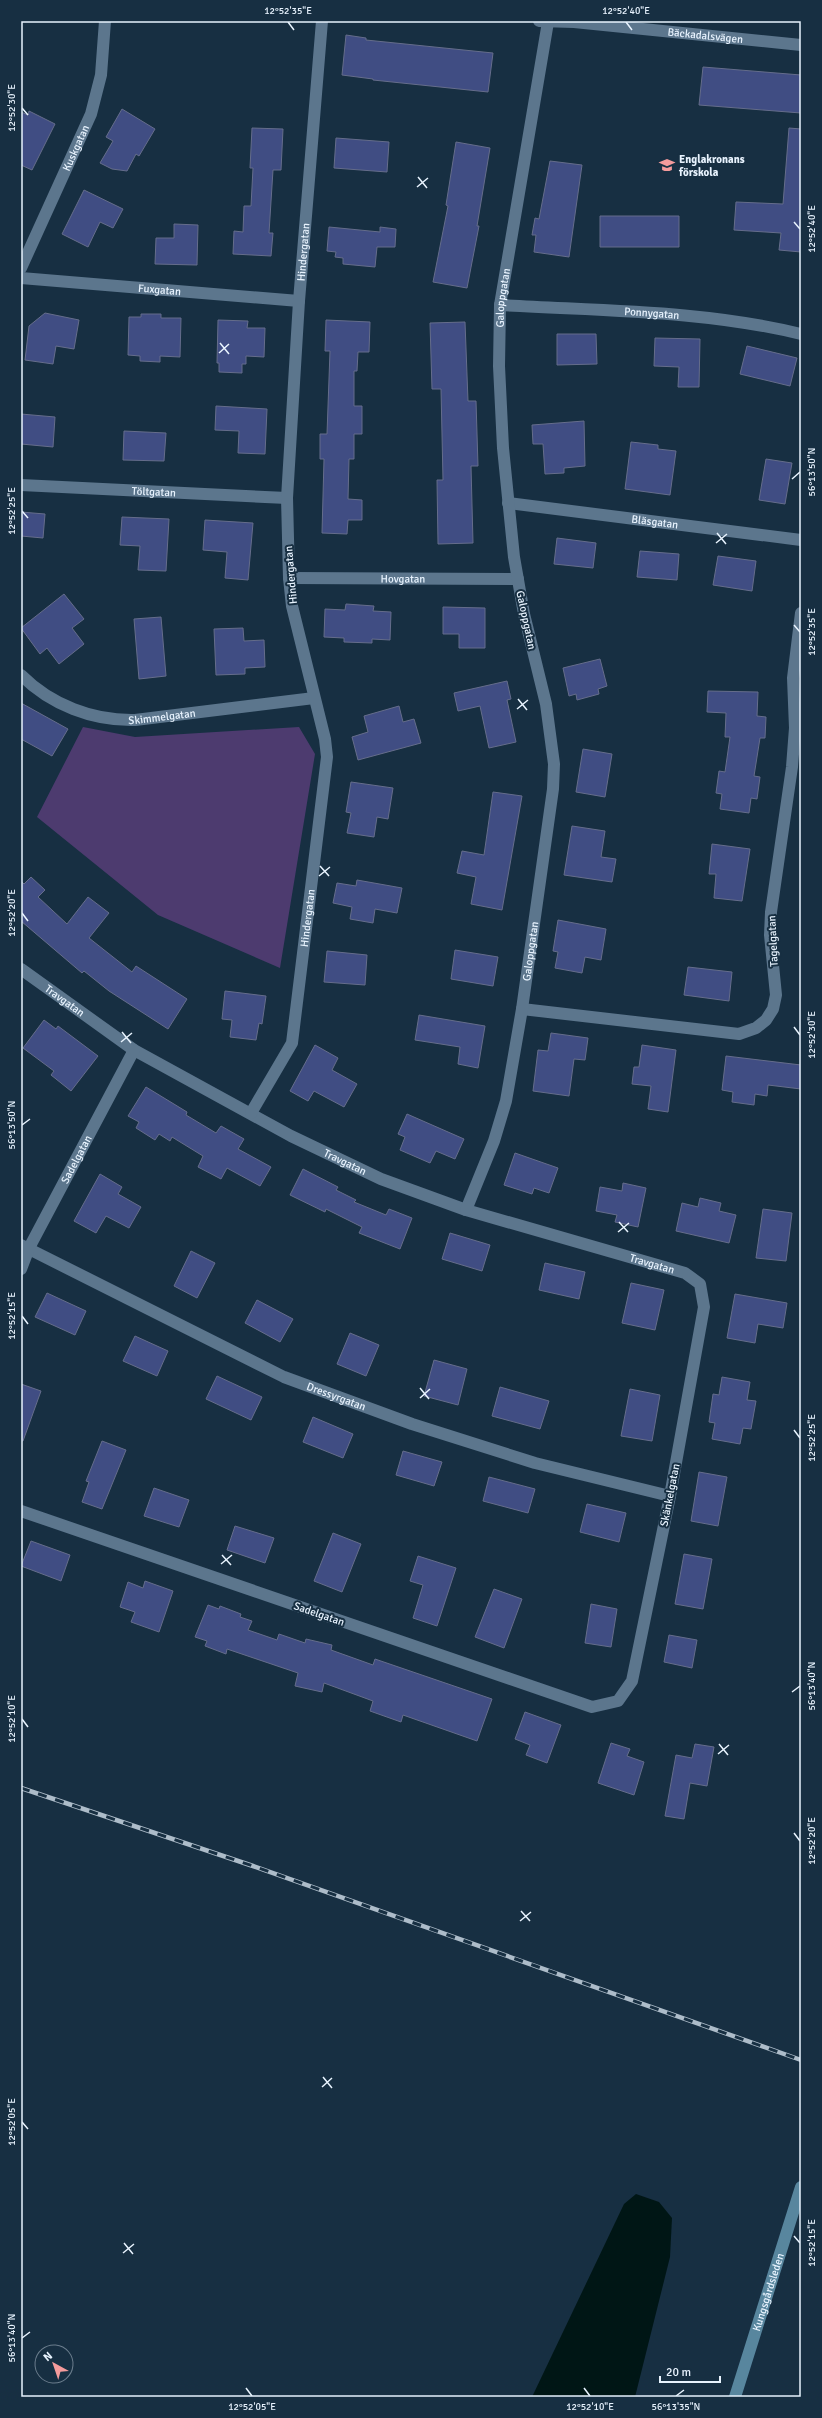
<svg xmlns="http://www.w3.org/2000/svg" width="822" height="2418" font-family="Signika,sans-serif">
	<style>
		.green { fill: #4d3b6f }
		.water { fill: #001615 }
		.building { fill: #404d83; stroke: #656d8b }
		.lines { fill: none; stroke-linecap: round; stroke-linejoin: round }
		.street { stroke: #5c768d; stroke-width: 12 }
		.secondary { stroke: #58869e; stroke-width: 12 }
		.rail-casing { stroke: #adbcc9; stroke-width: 4.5 }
		.rail { stroke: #172f42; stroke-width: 3; stroke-dasharray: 9; stroke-linecap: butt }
		.ticks { fill: none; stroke: #e8f3fe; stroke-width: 1.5 }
		.labels { text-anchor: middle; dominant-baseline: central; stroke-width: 4; stroke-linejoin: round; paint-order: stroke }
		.street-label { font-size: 11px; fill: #e8f3fe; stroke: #172f42 }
		.poi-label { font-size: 11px; font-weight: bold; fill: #e8f3fe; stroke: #172f42; text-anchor: start }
		.neatline { fill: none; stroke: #e8f3fe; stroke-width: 1.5 }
		.ticks-label { font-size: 10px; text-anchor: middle; fill: #e8f3fe }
	</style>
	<rect width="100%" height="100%" fill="#172f42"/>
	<path class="green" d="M83,727L135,737L299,727L315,754L280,968L158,915L37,817Z"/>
	<path class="water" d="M636,2194L659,2202L672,2218L670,2257L635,2397H532L624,2204Z"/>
	<path class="building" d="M346,35L366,38V40L493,53L488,92L373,80V79L342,75Z
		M703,67L801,75V113L699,105Z
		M122,109L155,129L139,156L136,154L127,171L112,169L100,163L113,141L106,137Z
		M29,111L55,124L32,170L21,165V112L28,115Z
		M252,128L283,129L281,170H273L269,233H273L271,256L233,254L234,231L243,232L244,206H251L253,168H250Z
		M789,128L801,129V252L779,250L781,233L734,230L736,202L783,204Z
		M336,138L389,142L387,172L334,168Z
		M456,142L490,148L477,226H479L467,288L433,282L448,206L446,205Z
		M550,161L582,165L569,257L534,252L536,235H532L535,218L539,219Z
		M84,190L123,209L113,228L100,222L88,247L62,234Z
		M600,216H679V247H600Z
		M174,224L198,225L197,265L155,264L156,238H174Z
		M329,227L380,232V227L396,229L395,247H377L375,267L343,264V258L335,257L336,252L327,251Z
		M45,313L79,320L74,349L56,346L53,364L25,360L29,326Z
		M141,314H161V318H181L180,357L160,356V362L140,361V356L128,355L129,317H141Z
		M218,320L248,321L247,328H265L264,357L246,356V364H242V373L219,372V363H217Z
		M326,320L370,322L369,352H358L357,371H354V406H362V434H354V459H349L348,499L362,500V520H348L347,534L322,533L324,459H320V434H327L330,351H325Z
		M465,322L468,401H476L478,466H471L473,543L438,544L437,480H443L441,389H432L430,323Z
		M557,334H596L597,364L557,365Z
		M655,338L700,339L699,387H678L679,367L654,366Z
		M747,346L797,358L790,386L740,374Z
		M216,406L267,409L265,454L238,453L239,431L215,430Z
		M21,414L55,417L53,447L21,444Z
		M584,421L585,466L564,468V473L545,474L543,444H533L532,425Z
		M124,431L166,433L164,461L123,460Z
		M631,442L658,445V449L676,451L670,495L625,489Z
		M766,459L792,463L785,504L759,500Z
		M21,512L45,514L43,538L21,536Z
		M122,517L169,519L166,571L138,570L140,546L120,545Z
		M205,520L253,523L248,580L225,578L227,552L203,550Z
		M557,538L596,543L593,568L554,564Z
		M640,551L679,554L677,580L637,577Z
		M718,556L756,561L752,591L713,585Z
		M64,594L84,619L72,628L84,644L59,664L47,648L40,654L21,628Z
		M346,604L374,606L373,611L391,612L390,640L372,639V643L344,642V638L324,637L325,609L345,610Z
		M443,607L485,608V648H459V634H443Z
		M161,617L166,676L139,679L134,619Z
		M243,628L244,641L264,640L265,667L245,668V674L216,675L214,629Z
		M600,659L607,686L598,689L599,694L577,700L576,694L569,696L563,668Z
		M507,681L511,699L507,700L516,742L489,748L480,706L458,711L454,693Z
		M708,691L758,692L757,716L766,717L765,738H760L754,776L760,777L757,799L751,798L749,813L720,809L722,794L716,793L719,771L725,772L730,737H725L726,713L707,712Z
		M21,703L68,729L52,756L21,739Z
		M399,706L403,722L414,719L421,743L358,760L352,737L368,732L364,716Z
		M583,749L612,754L605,797L576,792Z
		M351,782L393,788L388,819L377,817L374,837L347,833L351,813L346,812Z
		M493,792L522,796L502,910L471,904L476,877L457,873L462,851L484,855Z
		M572,826L605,831L601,857L616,859L612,882L564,875Z
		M712,844L750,849L742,901L714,898L716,874H709Z
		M31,877L45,890L38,897L67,924L88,897L109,913L89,938L132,972L136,966L187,999L168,1029L109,991L84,971L82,973L21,921V881L24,884Z
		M357,880L402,888L397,913L375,909L373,923L350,919L352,907L333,903L337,883L356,886Z
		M558,920L606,929L601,960L585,957L582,973L555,968L558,952L553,951Z
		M455,950L498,957L493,986L451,979Z
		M327,951L367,955L365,985L324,982Z
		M688,967L732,972L729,1001L684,995Z
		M225,991L266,996L262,1024L259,1023L256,1040L230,1037L232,1020L222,1019Z
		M419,1015L485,1026L478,1068L458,1064L460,1047L415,1040Z
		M44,1020L56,1029L58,1026L98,1056L71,1091L51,1075L54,1071L23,1048Z
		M551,1033L588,1038L585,1060L574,1059L569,1096L533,1091L538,1050L548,1051Z
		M315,1045L338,1058L332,1070L357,1084L344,1107L314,1091L308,1101L290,1091Z
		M642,1045L676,1050L668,1112L648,1109L651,1086L632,1084L634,1067H639Z
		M726,1056L801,1065V1089L768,1085L767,1096L755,1094L754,1105L732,1102L733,1092L722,1090Z
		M146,1087L187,1112L186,1115L216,1133L221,1126L244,1139L238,1149L271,1167L260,1186L227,1168L221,1179L198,1167L203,1156L172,1137L170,1141L159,1134L155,1140L136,1128L139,1122L128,1116Z
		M407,1114L464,1139L455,1159L436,1151L430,1163L400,1150L405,1137L398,1134Z
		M515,1153L558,1168L549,1193L534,1188L532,1194L504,1185Z
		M303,1169L338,1187L336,1190L356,1200L354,1202L386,1215L389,1209L412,1218L400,1249L359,1233L362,1227L326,1209L325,1212L290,1195Z
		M100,1174L122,1187L118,1194L141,1207L129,1228L106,1216L96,1233L74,1221Z
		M623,1183L646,1188L638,1227L615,1222L617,1215L596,1211L600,1187L622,1191Z
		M700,1198L721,1203L719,1211L736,1215L729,1243L676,1231L682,1203L698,1207Z
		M763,1209L792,1213L786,1261L756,1258Z
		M450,1233L490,1245L482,1271L442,1259Z
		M191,1251L215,1263L197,1298L174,1286Z
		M545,1263L585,1272L579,1299L539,1290Z
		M631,1283L664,1290L655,1330L622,1323Z
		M47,1293L86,1311L75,1335L35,1317Z
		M735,1294L787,1303L783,1328L758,1324L755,1343L727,1338Z
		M257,1300L293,1319L280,1342L245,1323Z
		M350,1333L379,1345L366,1376L337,1364Z
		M135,1336L168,1351L157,1376L123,1361Z
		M434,1360L467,1369L458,1405L424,1396Z
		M217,1376L262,1397L251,1420L206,1399Z
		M722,1377L750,1382L747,1400L756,1401L751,1429L743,1428L740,1444L712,1439L715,1423L709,1422L713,1394L719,1395Z
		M21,1384L41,1391L23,1441H21Z
		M500,1387L549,1401L540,1429L492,1416Z
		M630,1389L660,1395L652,1441L621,1436Z
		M313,1417L353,1434L343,1458L303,1442Z
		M102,1441L126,1450L102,1509L82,1502L89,1482L86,1481Z
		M403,1451L442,1462L434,1486L396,1475Z
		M699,1472L727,1477L718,1526L691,1521Z
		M489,1477L535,1489L528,1513L483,1501Z
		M154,1488L189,1500L179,1527L144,1516Z
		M587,1504L626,1513L619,1542L580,1532Z
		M235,1526L274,1538L265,1563L227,1550Z
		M333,1533L361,1544L342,1592L314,1581Z
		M31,1541L70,1555L61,1581L21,1566Z
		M684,1554L712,1559L703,1609L675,1604Z
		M418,1556L456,1568L437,1626L413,1618L423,1585L410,1581Z
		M145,1581L173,1591L159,1632L131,1622L135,1612L120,1607L128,1582L143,1588Z
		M494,1589L522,1599L504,1648L475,1637Z
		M591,1604L617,1609L611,1647L585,1643Z
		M208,1605L219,1609L220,1606L241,1614L240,1617L252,1621L248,1630L277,1640L279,1634L305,1643L306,1639L332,1645L331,1650L373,1665L375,1659L492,1699L477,1741L403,1715L401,1722L370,1711L373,1701L324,1683L322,1692L295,1686L298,1673L227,1649L226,1654L205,1646L207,1641L195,1637Z
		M669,1635L697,1640L692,1668L664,1662Z
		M525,1712L561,1725L547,1763L526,1755L530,1745L515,1739Z
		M611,1743L630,1749L627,1756L644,1762L634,1795L598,1783Z
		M695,1744L714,1747L707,1786L690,1783L684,1819L665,1816L676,1755L692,1758Z"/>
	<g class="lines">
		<g class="street">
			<path id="s1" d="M539,21L574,22L801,45"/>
			<path id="s2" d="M21,268L91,114L101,75L105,21"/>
			<path id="s3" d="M21,278L299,301"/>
			<path id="s4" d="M500,305C601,311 703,310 801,334"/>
			<path id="s5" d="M21,485L287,498"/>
			<path id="s6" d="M508,503L801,540"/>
			<path id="s7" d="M289,578L518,579"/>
			<path id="s8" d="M21,675C51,705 93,721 135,720L314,698"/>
			<path id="s9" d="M21,969L134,1050L291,1136L381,1179L466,1210L685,1273L700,1284L704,1307L670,1496L632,1681L618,1701L592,1707L21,1511"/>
			<path d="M522,1009L739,1034L756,1028L766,1020L773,1009L776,995L770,935L771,912L792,767L795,728L793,678L801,613"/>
			<path id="s10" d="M251,1113L292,1043L327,757L325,739L292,606L289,578L287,498L299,301L322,21"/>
			<path id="s11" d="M466,1210L494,1141L506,1101L522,1009L553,789L554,764L546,704L524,614L514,557L503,448L499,366L500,305L548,22"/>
			<path id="s12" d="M21,1245L284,1377L412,1424L535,1463L670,1496"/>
			<path id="s13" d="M21,1269L29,1248L134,1050"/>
		</g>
		<path class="secondary" id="s14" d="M735,2397L801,2187"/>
		<defs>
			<path id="rail" d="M21,1788L253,1866L801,2060"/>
		</defs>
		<use href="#rail" class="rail-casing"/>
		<use href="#rail" class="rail"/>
	</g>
	<path class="ticks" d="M288,22L294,30M626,22L632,30M22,108L28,115M418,177L427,188M417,187L428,178M794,222L800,229M220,343L229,354M219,353L229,344M792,479L800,472M22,511L28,518M717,533L726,544M716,543L727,534M794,625L800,632M518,699L527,710M517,709L528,700M320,866L329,876M319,876L330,867M22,913L28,921M794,1027L800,1035M122,1032L131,1043M121,1042L132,1033M22,1125L30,1119M619,1222L628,1232M618,1232L629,1223M22,1316L28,1324M420,1388L429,1399M420,1398L430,1389M794,1430L800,1438M222,1555L231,1565M221,1564L232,1555M792,1692L800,1686M22,1719L28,1727M719,1744L728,1755M718,1754L729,1745M794,1833L800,1841M521,1911L530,1921M520,1921L531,1912M323,2077L332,2088M322,2087L332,2078M22,2122L28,2129M794,2236L800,2243M124,2243L133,2254M123,2253L134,2244M22,2338L30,2332M246,2388L252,2396M584,2388L590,2396M676,2396L684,2390"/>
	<defs>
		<symbol id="school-bare" viewBox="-9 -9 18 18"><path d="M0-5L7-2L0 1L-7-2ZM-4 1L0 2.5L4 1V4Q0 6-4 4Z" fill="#f59b9c" stroke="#172f42" stroke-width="2.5" paint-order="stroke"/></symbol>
	</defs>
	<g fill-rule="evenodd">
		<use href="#school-bare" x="656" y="154" width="22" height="22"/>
	</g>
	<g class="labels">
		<g class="street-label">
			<text stroke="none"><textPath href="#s1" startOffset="167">Bäckadalsvägen</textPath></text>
			<text stroke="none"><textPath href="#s2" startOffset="132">Kuskgatan</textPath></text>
			<text stroke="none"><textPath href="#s10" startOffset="879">Hindergatan</textPath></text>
			<text stroke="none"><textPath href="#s3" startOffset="139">Fuxgatan</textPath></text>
			<text stroke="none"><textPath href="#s11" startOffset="928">Galoppgatan</textPath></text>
			<text stroke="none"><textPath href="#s4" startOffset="152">Ponnygatan</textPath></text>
			<text stroke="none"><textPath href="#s5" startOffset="133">Töltgatan</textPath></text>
			<text stroke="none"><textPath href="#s6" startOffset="148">Bläsgatan</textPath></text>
			<text transform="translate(291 575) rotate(-95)">Hindergatan</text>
			<text stroke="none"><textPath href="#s7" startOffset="114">Hovgatan</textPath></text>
			<text transform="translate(526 620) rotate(78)">Galoppgatan</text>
			<text stroke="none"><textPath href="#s8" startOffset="153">Skimmelgatan</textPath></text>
			<text stroke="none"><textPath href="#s10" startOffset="207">Hindergatan</textPath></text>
			<text transform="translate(773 941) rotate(-93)">Tagelgatan</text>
			<text stroke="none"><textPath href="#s11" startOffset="268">Galoppgatan</textPath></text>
			<text stroke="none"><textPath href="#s9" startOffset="54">Travgatan</textPath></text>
			<text stroke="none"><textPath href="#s13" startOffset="123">Sadelgatan</textPath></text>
			<text stroke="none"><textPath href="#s9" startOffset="378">Travgatan</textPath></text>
			<text stroke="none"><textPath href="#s9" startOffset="702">Travgatan</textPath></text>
			<text stroke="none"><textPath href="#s12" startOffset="350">Dressyrgatan</textPath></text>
			<text transform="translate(670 1495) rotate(-79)">Skänkelgatan</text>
			<text transform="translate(319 1614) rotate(19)">Sadelgatan</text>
			<text stroke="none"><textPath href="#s14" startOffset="110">Kungsgårdsleden</textPath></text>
		</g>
		<g class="poi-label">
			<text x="679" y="159">Englakronans<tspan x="679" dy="13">förskola</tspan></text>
		</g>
	</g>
	<rect width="822" height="2418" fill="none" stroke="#172f42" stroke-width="44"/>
	<g transform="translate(54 2364) rotate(320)"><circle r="19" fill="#172f42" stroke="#6b7d8d"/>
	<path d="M0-3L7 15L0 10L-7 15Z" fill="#f59b9c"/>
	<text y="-6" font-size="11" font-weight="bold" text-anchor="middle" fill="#e8f3fe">N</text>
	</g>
	<path d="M660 2376v6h60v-6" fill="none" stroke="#e8f3fe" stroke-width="2"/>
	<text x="666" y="2376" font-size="12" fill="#e8f3fe" stroke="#172f42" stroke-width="3" paint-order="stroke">20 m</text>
	<rect x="22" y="22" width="778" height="2374" class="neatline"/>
	<g class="ticks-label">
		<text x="288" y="14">12°52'35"E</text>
		<text x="626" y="14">12°52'40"E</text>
		<text transform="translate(11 108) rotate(-90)" y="4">12°52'30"E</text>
		<text transform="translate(811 229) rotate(-90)" y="4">12°52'40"E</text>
		<text transform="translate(811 472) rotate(-90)" y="4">56°13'50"N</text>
		<text transform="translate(11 511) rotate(-90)" y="4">12°52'25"E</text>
		<text transform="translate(811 632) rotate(-90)" y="4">12°52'35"E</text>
		<text transform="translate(11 913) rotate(-90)" y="4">12°52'20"E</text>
		<text transform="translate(811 1035) rotate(-90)" y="4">12°52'30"E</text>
		<text transform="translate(11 1125) rotate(-90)" y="4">56°13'50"N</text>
		<text transform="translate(11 1316) rotate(-90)" y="4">12°52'15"E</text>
		<text transform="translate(811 1438) rotate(-90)" y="4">12°52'25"E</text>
		<text transform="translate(811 1686) rotate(-90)" y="4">56°13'40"N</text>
		<text transform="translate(11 1719) rotate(-90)" y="4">12°52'10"E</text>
		<text transform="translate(811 1841) rotate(-90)" y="4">12°52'20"E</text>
		<text transform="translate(11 2122) rotate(-90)" y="4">12°52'05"E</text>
		<text transform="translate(811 2243) rotate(-90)" y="4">12°52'15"E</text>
		<text transform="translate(11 2338) rotate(-90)" y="4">56°13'40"N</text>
		<text x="252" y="2410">12°52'05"E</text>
		<text x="590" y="2410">12°52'10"E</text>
		<text x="676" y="2410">56°13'35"N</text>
	</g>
</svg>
